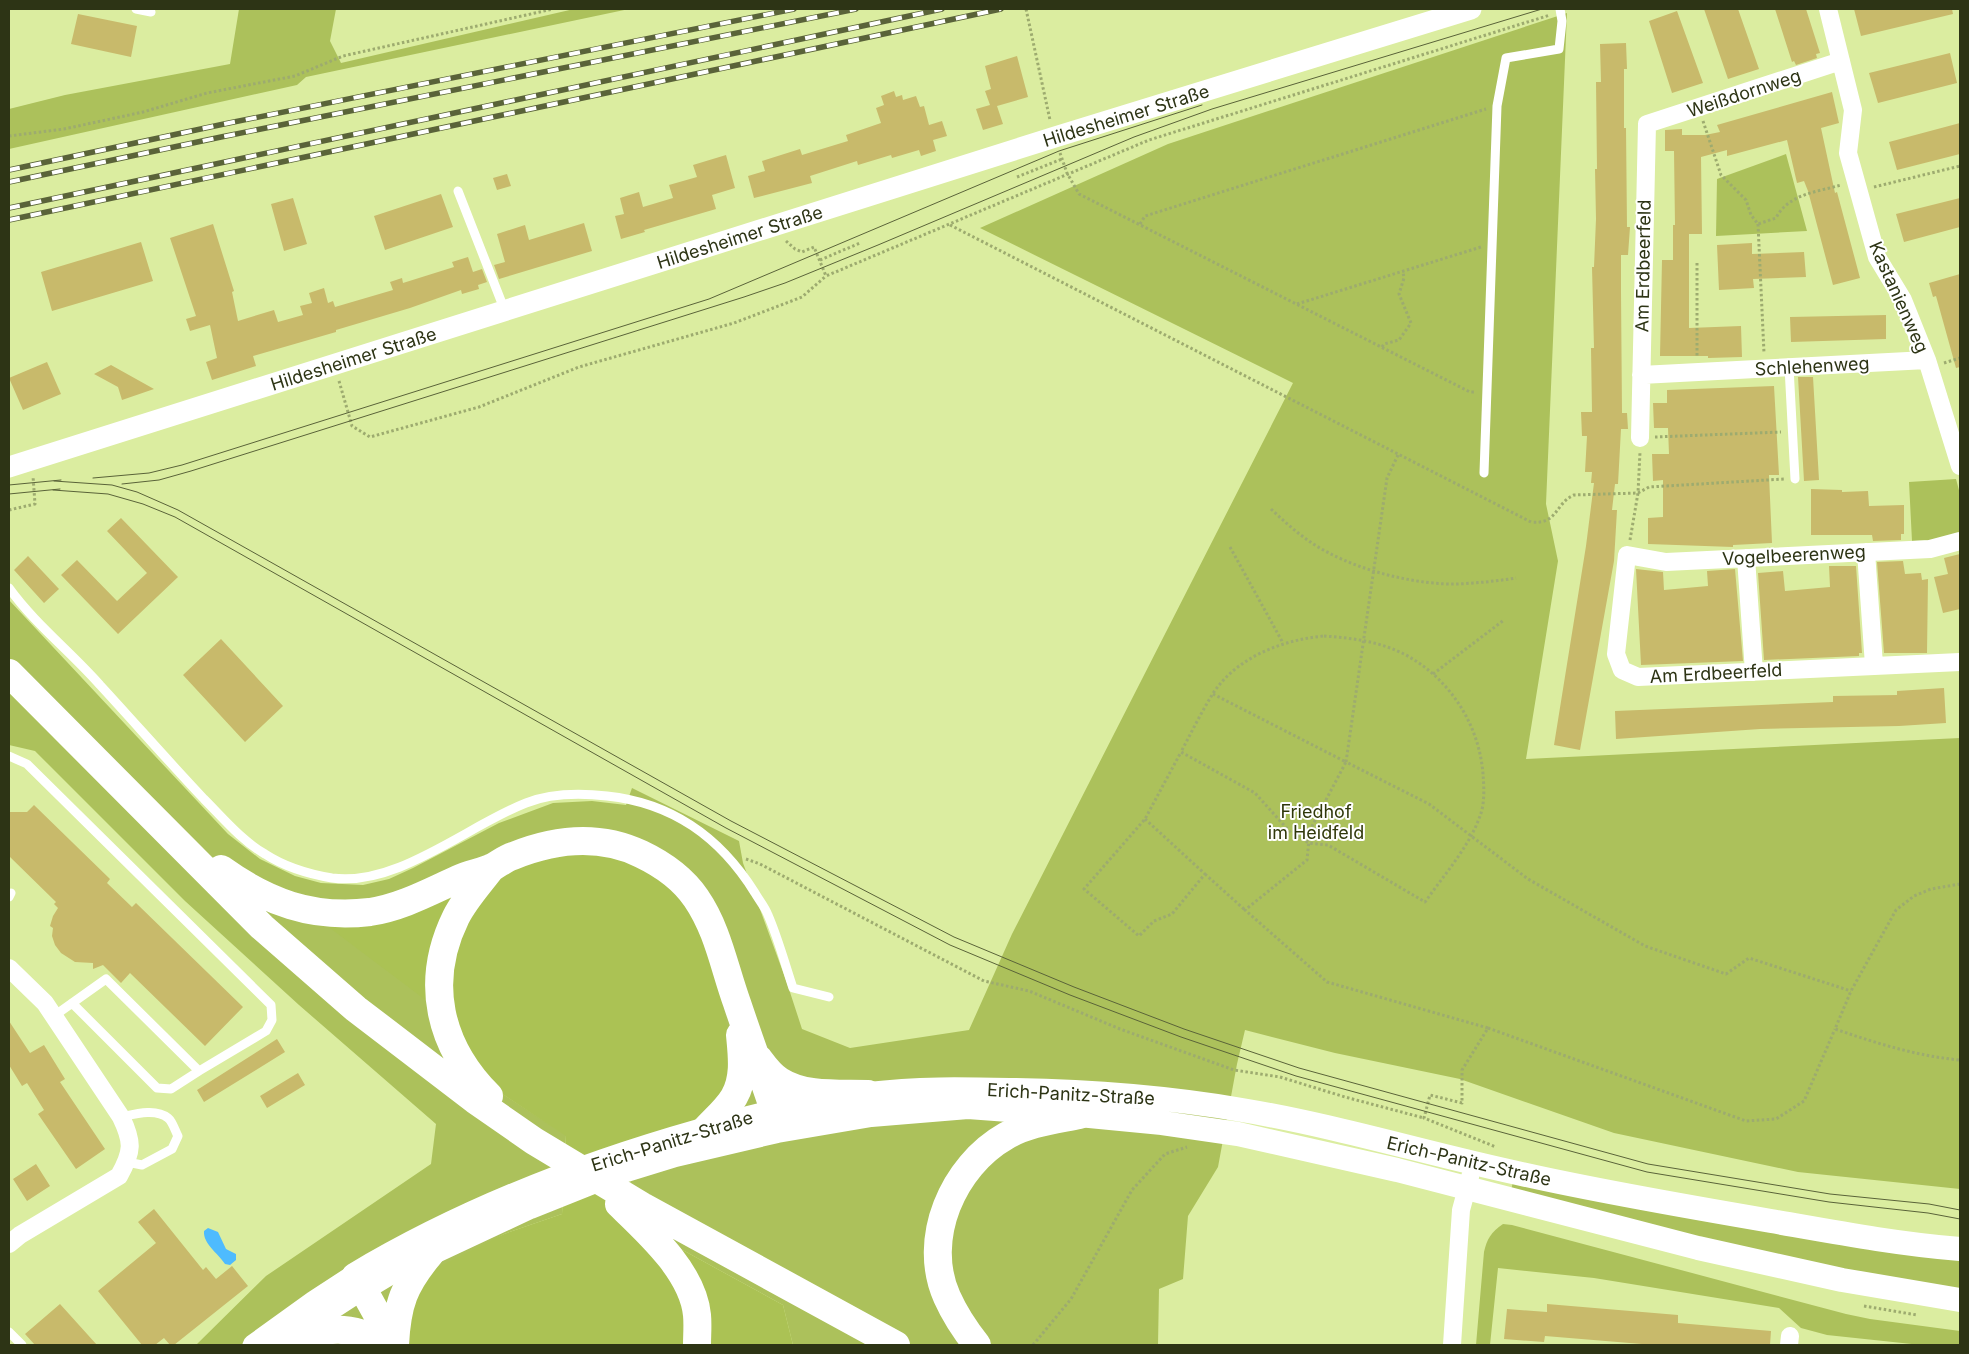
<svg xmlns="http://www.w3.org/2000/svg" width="1969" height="1354" font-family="Inter,sans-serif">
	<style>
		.green { fill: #acc15b }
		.forest { fill: #abc254 }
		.water { fill: #4ebbfe }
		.building { fill: #c8ba6b }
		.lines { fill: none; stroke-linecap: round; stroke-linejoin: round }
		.path { stroke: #9dab6f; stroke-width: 3; stroke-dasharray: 2.5 2.5; stroke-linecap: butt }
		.service { stroke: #fff; stroke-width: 9 }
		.minor { stroke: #fff; stroke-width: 18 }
		.tertiary { stroke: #fff; stroke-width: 21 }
		.secondary { stroke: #fff; stroke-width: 24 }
		.primary { stroke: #fff; stroke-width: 28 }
		.tram { stroke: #5a6339; stroke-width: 1 }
		.rail-casing { stroke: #5a6339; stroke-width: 5.5 }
		.rail { stroke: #fff; stroke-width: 4; stroke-dasharray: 11; stroke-linecap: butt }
		.labels { text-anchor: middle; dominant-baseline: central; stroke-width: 4; stroke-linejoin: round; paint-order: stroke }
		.street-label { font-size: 18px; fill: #2d3415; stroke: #fff }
		.park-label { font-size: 18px; fill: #30380a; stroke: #fff }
	</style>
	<rect width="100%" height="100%" fill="#dbeda0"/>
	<path class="green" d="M239,9H336L330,41L341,63L574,9H629L306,77L297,85L9,149V109L65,95L230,64Z
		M1567,13L1546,504L1558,561L1526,759L1960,738V1189L1798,1172L1614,1133L1460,1079L1335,1053L1245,1030L1237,1064L1218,1167L1188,1216L1183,1279L1159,1289L1158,1345H793L783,1305L626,1219L636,1138L452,1020L481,1080L566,1135L562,1214L504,1234L315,1345H196L266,1276L431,1164L436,1124L299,1005L185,901L35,751L9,745V600L228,834L260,859L295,876L321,883L363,885L389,879L413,868L499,823L553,803L592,801L626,805L632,788L739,841L743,863L787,983L802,1029L850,1048L969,1030L1012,934L1293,383L980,228L1168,144Z
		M1786,154L1807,231L1716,236L1717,179Z
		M1956,479L1960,494V534L1934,540L1912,541L1909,482Z
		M1515,1173L1960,1249V1300L1509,1199Z
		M1503,1224L1512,1225L1846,1314L1870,1319L1960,1331V1345H1921L1827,1335L1801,1328L1779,1308L1594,1278L1498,1268L1490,1345H1476L1484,1252C1487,1239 1491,1232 1503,1224Z"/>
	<path class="forest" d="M566,851L620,856L657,875L685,902L707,948L721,999L733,1053L720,1101L695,1123L636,1138L626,1219L783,1305L793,1345H315L330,1337L377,1302L418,1277L504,1234L562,1214L566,1136L481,1080L452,1020L318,919L396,914Z"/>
	<path class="water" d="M208,1228L218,1232L226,1249L236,1254V1260L230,1265L225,1264C218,1253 203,1244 204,1231Z"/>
	<path class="building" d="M1704,9H1738L1759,69L1728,79Z
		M1775,9H1806L1820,53L1816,54L1817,58L1796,65L1794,61L1792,62Z
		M1854,9H1952L1953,14L1861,36Z
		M1677,11L1703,83L1672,93L1649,21Z
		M78,14L137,26L131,57L71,44Z
		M1626,43L1627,69H1624V128H1626L1627,227H1630L1628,255H1621V292L1622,413H1627L1628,429H1621L1618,484H1615L1612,510H1617L1614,561L1580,750L1554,745L1586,546L1594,483H1591L1592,472H1585L1587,436H1582L1581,412H1592L1591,348H1594L1592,267H1594L1596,219L1595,169H1597L1596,82H1601L1600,44Z
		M1950,53L1957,83L1878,103L1869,73Z
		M1017,56L1028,97L997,106L1003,124L983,130L976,109L990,105L985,91L991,89L985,66Z
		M894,91L896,97L902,95L903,100L916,96L920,107L924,106L929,125L942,121L947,136L933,140L936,151L921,156L919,150L892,158L891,155L858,165L857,161L810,176L812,183L754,198L748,176L765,171L762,161L800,149L802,155L848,141L846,135L881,123L876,108L884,105L881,96Z
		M1832,92L1839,123L1821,128L1835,193L1837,192L1860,278L1833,285L1808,191L1804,181L1797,183L1787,140L1727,156V150L1701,157L1702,234H1689V328L1741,326L1742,357L1708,358V356H1660L1662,260H1673V225H1675L1674,151H1665V130L1682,129V135H1705L1720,132L1717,125Z
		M1960,123V154L1897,170L1889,142Z
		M726,155L735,188L712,195L716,209L644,230L645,232L621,239L615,216L624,214L620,198L639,192L643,207L673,198L669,185L697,177L693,165Z
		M507,174L511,186L497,190L493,178Z
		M441,194L453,227L385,250L374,216Z
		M293,198L307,244L284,251L271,204Z
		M1960,198V227L1904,242L1896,214Z
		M584,223L592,251L499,279L494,265L505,262L497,234L525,225L529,240Z
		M213,224L234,291L232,292L238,321L274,310L278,322L303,315L300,306L312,303L309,293L324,288L328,303L333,301L335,307L393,290L390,282L402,278L403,283L454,267L452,262L468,257L473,272L482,269L487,282L478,285L479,289L462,294L461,290L410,308L336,330V332L253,356L256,366L212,380L206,362L217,358L210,325L190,331L186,319L196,316L170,238Z
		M141,242L153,281L52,311L41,272Z
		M1752,243V254L1804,252L1806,277L1753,279L1754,288L1719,290L1717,245Z
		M1960,274V367L1956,368L1936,296L1933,297L1929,283Z
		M1886,315V339L1791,342L1790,317Z
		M47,362L61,394L23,410L9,378Z
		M111,365L154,389L122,400L118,387L94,374Z
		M1798,377H1813L1819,480L1804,481Z
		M1774,386L1779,475H1769L1772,543L1733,545V547L1648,544V518L1663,517V480L1653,481L1652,454H1669L1668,428H1654L1653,403H1667V390Z
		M1811,489L1842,490V492L1868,491L1869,506L1904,505V534H1901V540L1873,541L1872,535H1811Z
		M121,518L178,577L118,634L61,575L77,560L117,601L147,573L107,531Z
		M1960,554V609L1943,613L1934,577L1948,574L1944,558Z
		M28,556L59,589L44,603L14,570Z
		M1903,561L1905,574L1921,573L1922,580L1928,579L1927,653H1884L1877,562Z
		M1829,566H1856L1862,653H1859V656L1764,660L1758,573L1783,571L1785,591L1830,587Z
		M1636,569L1663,572L1664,590L1708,586L1707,571L1735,569L1743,661L1641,665Z
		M221,639L283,706L245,742L183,675Z
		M1944,688L1946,723L1899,726L1760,729L1616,739L1615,711L1833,702V696L1897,695V691Z
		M34,805L110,879L107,883L132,907L136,903L243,1007L205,1046L130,973L121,983L103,965L93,969V963L75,962L61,953L55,945L52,936L53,928L50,926L53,916L58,908L54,904L56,902L9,856V812H27Z
		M9,1021L30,1053L44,1045L65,1079L60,1082L105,1149L76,1169L38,1114L44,1110L27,1083L22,1086L9,1065Z
		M277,1039L285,1052L204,1102L197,1090Z
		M298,1073L305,1085L267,1108L260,1096Z
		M36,1164L50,1186L27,1201L13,1179Z
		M154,1209L203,1270L206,1267L216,1279L232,1266L248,1286L174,1345H170L164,1338L155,1345H142L98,1291L156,1243L138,1222Z
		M60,1304L97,1345H35L25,1334Z
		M1547,1304L1678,1315V1323L1771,1331L1770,1345H1654L1545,1336L1544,1342L1504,1339L1507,1309L1547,1312Z"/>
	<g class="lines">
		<path class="path" d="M1026,9L1050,120
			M1703,121L1721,175L1746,200L1751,215L1758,224L1776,218C1788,194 1817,192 1841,185
			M9,136L64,129L143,112L207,93L295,76L343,56L553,9
			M1060,153L1067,173L1079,194L1470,392H1475
			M1017,177L1062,159
			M1874,187L1960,166
			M1140,224L1145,216L1486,109
			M1758,224L1764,353
			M950,225L1531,522C1558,525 1555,503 1574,495L1638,493L1649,487L1784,479
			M786,241L795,249L802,252L814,247L826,276L1149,140L1550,15
			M820,260L860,243
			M1697,263V358
			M1297,304L1481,247
			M1382,347L1384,344L1399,340L1411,323L1399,294L1404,278L1403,272
			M1944,363L1960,358
			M339,381L352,426L370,437L479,407L579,367L734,323L802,297L826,276
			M1655,437L1781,432
			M1398,455L1387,478L1346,762L1429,804L1528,879L1645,946L1726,974L1749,958L1851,991
			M1271,509C1289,526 1307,542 1329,553C1365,572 1418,585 1458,584C1478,583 1497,581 1516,578
			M9,510L35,504L33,476
			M1630,540L1638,493L1640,452
			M1230,547L1283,643
			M1324,636C1351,638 1377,641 1402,653C1448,676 1479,723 1483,774C1484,787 1485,803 1480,816C1469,847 1444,875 1425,902L1328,845L1309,843L1291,833L1255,793L1181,752C1191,733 1201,713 1212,695C1236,657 1282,640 1324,636Z
			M1433,674L1504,620
			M1213,694L1346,762L1310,830L1307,860L1245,910L1327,982L1488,1028L1462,1070V1103L1430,1095L1424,1118L1496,1147
			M1145,819L1205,874L1172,914L1154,921L1139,936L1084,889L1145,819L1181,752
			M746,859L760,864L984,981L1029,991L1120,1029L1234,1070L1280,1077L1345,1097L1424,1118
			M1205,874L1245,910
			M1960,884L1931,889L1914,896L1896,910L1851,991L1835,1029C1876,1043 1916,1056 1960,1060
			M1488,1028L1746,1121L1776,1119L1804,1101L1835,1029
			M1864,1306L1917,1315
			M1033,1345L1071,1299L1132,1190L1165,1154L1187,1147"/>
		<path class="service" d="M136,9L151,12
			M458,191L505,311
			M1789,367L1795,479
			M1484,473L1497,106L1506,58L1559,49L1562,21L1560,9
			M9,588C35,624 71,652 100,685C135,723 169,762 204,799C223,818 241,840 265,854C285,867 308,874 332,878C397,887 467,826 526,803C551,793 580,793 607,796C673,803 720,837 755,893C759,900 765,907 768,915C778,938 785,964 793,988L829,997
			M9,756L27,764L271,1005L272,1020L266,1031L199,1071
			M9,894L11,893L9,897
			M54,1016L106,979L199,1071L171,1089L157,1088L72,1003
			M121,1117C135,1114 156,1108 168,1118C173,1122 175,1131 178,1136L172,1149L142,1165L127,1162
			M9,1332L22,1345"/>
		<path class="minor" d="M1828,9L1853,110L1848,153L1877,257L1903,300L1927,360L1960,466
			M1641,375L1927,360
			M1640,438L1647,124L1841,61
			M1960,541L1930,549L1666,562L1627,555L1616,654L1622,670L1638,677L1960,662
			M1866,552L1874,665
			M1746,558L1754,672
			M9,968L45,1003L121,1117C133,1142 133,1151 119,1176L20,1235L9,1244
			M1452,1345L1461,1210L1470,1177
			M1789,1345L1790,1336"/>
		<g class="tertiary">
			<path id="s1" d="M9,467L1055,137L1471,9"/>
			<path d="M292,1335L363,1289"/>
			<path d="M253,1345L314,1301L354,1275"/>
		</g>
		<path class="secondary" d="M1960,1249C1897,1244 1834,1232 1771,1221C1689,1207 1607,1193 1526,1175C1431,1155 1338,1126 1242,1110C1165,1097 1088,1091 1010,1090C963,1089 916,1088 869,1094C811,1102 755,1115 699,1131C579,1165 461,1211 354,1275L363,1289L393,1271L530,1207L610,1175L675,1155L777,1131L871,1115L968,1107L1079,1115L1162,1123L1238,1134L1397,1170L1698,1248L1842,1280L1960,1300"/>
		<path class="primary" d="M9,673L262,927L356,1009L475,1100L534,1141L642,1206L896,1345
			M221,869C267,902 312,919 370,912C402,907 429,892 458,879C469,874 482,872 493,867C500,863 506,858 513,856C555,839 599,834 641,854C662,864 683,879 696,898C718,930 724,967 737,1003C749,1039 762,1074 774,1110
			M758,1058C764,1066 771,1076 780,1081C805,1097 840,1093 868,1094
			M489,1096C439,1046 424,982 456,917C465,899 480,883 492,867
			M705,1130C714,1120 727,1109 734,1097C745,1078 742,1056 740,1035
			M619,1204C648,1232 693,1272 697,1315C698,1325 697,1335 697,1345
			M363,1289L394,1345
			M281,1343C328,1328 344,1322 391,1345
			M395,1345C397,1304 404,1285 430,1254
			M977,1345C965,1330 955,1315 947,1297C921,1239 953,1166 1006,1136C1028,1123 1055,1120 1079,1115"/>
		<path class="tram" d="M93,478L149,473L182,465L709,299L1059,151L1202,105
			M54,481L112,485L137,492L178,510L731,821L954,937L1074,987L1184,1029L1299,1068L1648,1164L1830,1194L1929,1204L1960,1210
			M122,484L159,480L191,471L744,297L785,283L878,245L1134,137L1212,109L1542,9
			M9,485L61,480
			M53,490L108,494L143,504L175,517L726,828L950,945L1070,995L1181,1037L1296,1076L1647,1172L1829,1202L1928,1213L1960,1219
			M9,494L60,489"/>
		<defs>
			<path id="rail" d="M9,170L224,124L794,9
				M9,182L221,137L856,9
				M9,208L942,9
				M9,220L1001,9"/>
		</defs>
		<use href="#rail" class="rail-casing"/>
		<use href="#rail" class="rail"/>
	</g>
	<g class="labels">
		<g class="street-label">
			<text transform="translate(1744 93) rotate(-18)">Weißdornweg</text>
			<text stroke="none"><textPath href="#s1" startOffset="1171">Hildesheimer Straße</textPath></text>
			<text stroke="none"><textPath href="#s1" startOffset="766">Hildesheimer Straße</textPath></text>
			<text transform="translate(1643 266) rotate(-89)">Am Erdbeerfeld</text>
			<text transform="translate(1899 297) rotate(66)">Kastanienweg</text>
			<text stroke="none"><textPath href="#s1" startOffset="361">Hildesheimer Straße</textPath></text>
			<text transform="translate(1812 366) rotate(-3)">Schlehenweg</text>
			<text transform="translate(1794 555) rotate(-3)">Vogelbeerenweg</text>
			<text transform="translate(1716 673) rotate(-3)">Am Erdbeerfeld</text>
			<text transform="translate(1071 1094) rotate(3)">Erich-Panitz-Straße</text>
			<text transform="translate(672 1141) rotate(-17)">Erich-Panitz-Straße</text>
			<text transform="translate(1469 1161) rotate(13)">Erich-Panitz-Straße</text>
		</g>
		<g class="park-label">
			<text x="1316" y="811">Friedhof<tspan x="1316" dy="21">im Heidfeld</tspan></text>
		</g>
	</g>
	<rect width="1969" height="1354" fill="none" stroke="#2d3415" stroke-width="20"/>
</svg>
